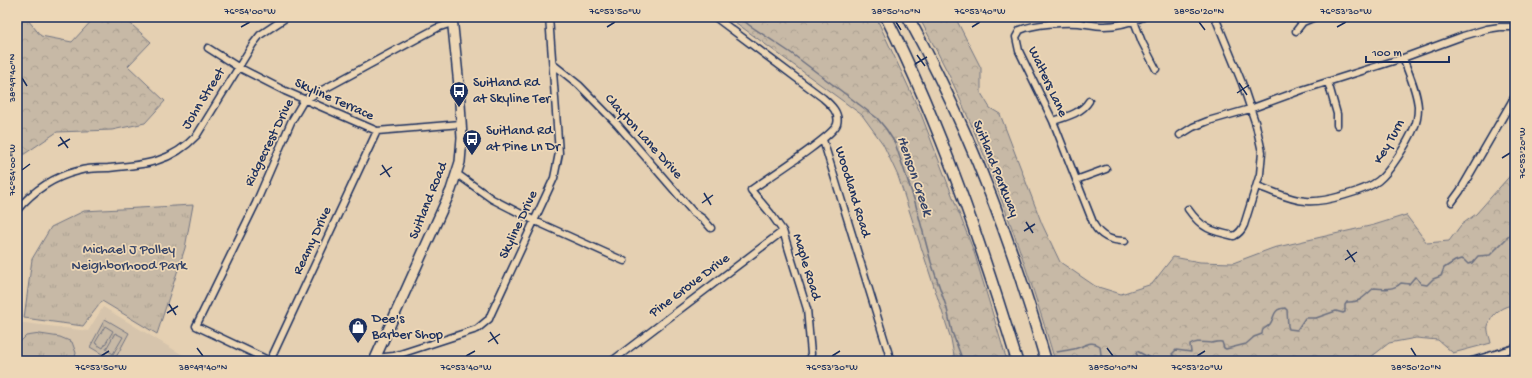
<svg xmlns="http://www.w3.org/2000/svg" width="1532" height="378" font-family="'Gochi Hand',sans-serif">
	<style>
		.built { fill: #d6c4ac }
		.grass { fill: url(#grass-tufts); stroke: #717482 }
		.forest { fill: url(#forest-crowns); stroke: #717482 }
		.pitch { fill: #c7b9a6; stroke: #717482 }
		.lines { fill: none; stroke-linecap: round; stroke-linejoin: round }
		.stream { stroke: #6b6f80; stroke-width: 1.5 }
		.minor-casing { stroke: #1b2f5e; stroke-width: 9 }
		.secondary-casing { stroke: #1b2f5e; stroke-width: 12 }
		.trunk-casing { stroke: #1b2f5e; stroke-width: 13 }
		.minor { stroke: #edd7b6; stroke-width: 6 }
		.secondary { stroke: #edd7b6; stroke-width: 9 }
		.trunk { stroke: #edd7b6; stroke-width: 10 }
		.ticks { fill: none; stroke: #1b2f5e; stroke-width: 1.5 }
		.labels { text-anchor: middle; dominant-baseline: central; stroke-width: 3.5; stroke-linejoin: round; paint-order: stroke }
		.street-label { font-size: 14px; fill: #1b2f5e; stroke: #edd7b6 }
		.poi-label { font-size: 14px; fill: #1b2f5e; stroke: #edd7b6; text-anchor: start }
		.park-label { font-size: 14px; fill: #354469; stroke: #edd7b6 }
		.water-label { font-size: 15px; font-style: italic; fill: #364469; stroke: #edd7b6 }
		.neatline { fill: none; stroke: #1b2f5e; stroke-width: 1.5 }
		.ticks-label { font-size: 10px; text-anchor: middle; fill: #1b2f5e }
	</style>
	<defs>
		<pattern id="grass-tufts" width="24" height="20" patternUnits="userSpaceOnUse"><rect width="24" height="20" fill="#c7b9a6"/><path d="M3 7l-1-3M5 7V3M7 7l1-3M15 17l-1-3M17 17v-4M19 17l1-3" fill="none" stroke="#aa9f91"/></pattern>
		<pattern id="forest-crowns" width="20" height="18" patternUnits="userSpaceOnUse"><rect width="20" height="18" fill="#c7b9a6"/><path d="M2 6a3 3 0 1 1 6 0M12 15a3 3 0 1 1 6 0" fill="none" stroke="#aa9f91"/></pattern>
	</defs>
	<rect width="100%" height="100%" fill="#e5d0b2"/>
	<filter id="ink" filterUnits="userSpaceOnUse"><feTurbulence type="fractalNoise" baseFrequency=".025" numOctaves="2"/><feDisplacementMap in="SourceGraphic" scale="8" xChannelSelector="R" yChannelSelector="G"/><feConvolveMatrix kernelMatrix="1 2 1 2 8 2 1 2 1" color-interpolation-filters="sRGB"/></filter>
	<g filter="url(#ink)">
		<path class="built" d="M103,307L186,357L195,361H17V322L88,331Z"/>
		<path class="grass" d="M193,205L185,248L157,334L102,301L83,326L24,318L32,259L51,227L84,211Z
			M105,319L129,333L114,361L90,347Z
			M40,334L60,337L72,342L76,353L74,361H17L18,344L26,336Z"/>
		<path class="forest" d="M17,17H29L28,20L41,36L72,42L95,17H123L151,42L128,66L165,101L145,123L112,130L57,132L17,159Z
			M728,17H876L921,114L974,252L1007,361H955L951,339L898,176L883,144L862,115Z
			M919,17H955L981,68V93L990,108L1000,114L1042,224L1060,262L1095,286L1121,294L1152,284L1173,257L1200,262L1233,263L1273,248L1374,225L1406,215L1427,243L1449,241L1461,225L1476,214L1515,170V305C1503,305 1491,314 1488,326C1487,331 1490,338 1491,343L1453,353L1438,340L1416,338L1389,343L1366,361H1055C1028,268 996,178 956,90C945,65 931,41 919,17Z"/>
		<path class="pitch" d="M105,326L113,331L103,348L95,343Z
			M115,333L123,337L113,354L106,349Z"/>
		<g class="lines">
			<path class="stream" d="M739,17L749,25L791,53L877,118L886,129L895,143L915,202L931,262L947,309L952,332L963,361
				M1057,352C1063,351 1069,350 1074,349C1083,347 1091,339 1100,346L1101,355L1103,358C1110,360 1117,356 1124,361
				M1032,361L1039,359
				M1140,361L1136,353L1137,351L1155,361
				M1177,361L1172,354L1176,350L1191,352L1190,345C1197,340 1204,343 1212,343C1216,342 1218,341 1222,342L1224,348L1226,349L1246,344L1254,337L1262,334C1262,327 1266,329 1270,324C1275,317 1272,309 1285,308L1287,310L1288,326L1289,329L1297,330L1305,318H1316L1336,311L1343,313L1345,312V305L1347,302C1361,303 1364,296 1374,288C1384,289 1394,290 1401,283L1409,284L1414,278L1416,277L1421,284L1427,285L1433,279L1441,276L1444,268L1455,261L1461,259L1464,260L1468,264L1472,263L1478,256L1490,255L1515,230"/>
			<defs>
				<path id="minor" d="M715,17L823,98C831,105 840,113 837,124C834,136 765,180 751,190L771,214L783,231L807,309L811,354L808,361
					M1134,21L1142,42L1156,69
					M1296,31L1303,22L1315,17
					M208,48L238,67L285,91L377,131L461,124
					M554,65L579,85L617,124L693,212L703,219L711,228
					M1328,82L1337,114V125
					M1053,121C1066,117 1082,113 1089,101
					M1180,135L1193,127L1208,121L1250,109L1302,90L1403,58L1463,36L1487,29L1500,27H1515
					M823,140L891,361
					M457,174L492,199L535,221L624,261
					M1076,180L1106,169
					M1257,186C1273,191 1289,200 1306,201C1323,203 1365,191 1378,181C1390,172 1408,142 1414,128C1417,122 1418,114 1418,107C1417,91 1409,74 1403,58
					M1452,202L1460,191L1515,96
					M1188,209C1202,229 1211,231 1234,236C1240,233 1242,230 1244,225L1260,174L1262,152L1256,125L1242,83L1215,17
					M17,210C33,191 53,177 78,171C87,168 98,168 108,168C144,165 171,163 197,135L253,44L260,35L287,17
					M1125,241C1111,241 1101,237 1094,225L1053,121L1019,51L1016,37L1020,30C1034,24 1064,22 1079,23C1087,24 1096,26 1104,26C1117,26 1131,22 1143,17
					M375,358L394,356L477,329L489,319L491,314L554,178L559,153L549,17
					M270,361L196,326L256,203L291,122L304,100L422,36L437,28L452,23
					M270,361L377,131
					M612,361L783,231
					M1472,361L1515,348"/>
				<path id="secondary" d="M374,361L451,190L460,162L462,138L459,86L452,17"/>
				<path id="trunk" d="M886,17C941,126 981,244 1017,361
					M908,17C968,126 1012,241 1046,361"/>
			</defs>
			<use href="#minor" class="minor-casing"/>
			<use href="#secondary" class="secondary-casing"/>
			<use href="#trunk" class="trunk-casing"/>
			<use href="#minor" class="minor"/>
			<use href="#secondary" class="secondary"/>
			<use href="#trunk" class="trunk"/>
		</g>
	</g>
	<path class="ticks" d="M896,22L901,30M1199,22L1205,30M241,27L250,22M607,27L615,22M972,27L980,22M1337,27L1346,22M917,55L925,66M915,64L927,57M22,78L27,86M1239,83L1247,95M1237,93L1249,85M60,137L68,148M58,146L70,139M1502,158L1510,153M382,165L390,177M22,170L30,164M380,175L392,167M704,193L711,205M702,203L713,195M1026,222L1033,233M1024,231L1035,224M1347,250L1355,262M1345,260L1357,252M169,304L176,315M167,313L178,306M490,332L498,344M488,342L500,334M197,348L203,356M1107,348L1113,356M1411,348L1416,356M101,356L109,351M466,356L475,351M832,356L840,351M1197,356L1205,351"/>
	<defs>
		<symbol id="bus-pin" viewBox="-11 -11 22 30"><path d="M0 17L-7.5 6A9.5 9.5 0 1 1 7.5 6Z" fill="#1b2f5e" stroke="#edd7b6"/><path d="M-5-6H5V4H4V6H2V4H-2V6H-4V4H-5ZM-3.5-4V0h7V-4ZM-3.5 1.2v1.5H-2V1.2ZM2 1.2v1.5H3.5V1.2Z" fill="#fff"/></symbol>
		<symbol id="shop-pin" viewBox="-11 -11 22 30"><path d="M0 17L-7.5 6A9.5 9.5 0 1 1 7.5 6Z" fill="#1b2f5e" stroke="#edd7b6"/><path d="M-5-2.5h2.3a2.7 3.5 0 0 1 5.4 0H5L5.5 6h-11ZM-1.5-2.5h3a1.5 2.3 0 0 0-3 0Z" fill="#fff"/></symbol>
	</defs>
	<g fill-rule="evenodd">
		<use href="#bus-pin" x="448" y="80" width="22" height="30"/>
		<use href="#bus-pin" x="461" y="128" width="22" height="30"/>
		<use href="#shop-pin" x="347" y="316" width="22" height="30"/>
	</g>
	<g class="labels">
		<g class="street-label">
			<text transform="translate(1047 82) rotate(65)">Walters Lane</text>
			<text transform="translate(204 99) rotate(-58)">John Street</text>
			<text transform="translate(334 100) rotate(24)">Skyline Terrace</text>
			<text transform="translate(643 137) rotate(48)">Clayton Lane Drive</text>
			<text transform="translate(1390 142) rotate(-60)">Key Turn</text>
			<text transform="translate(270 143) rotate(-64)">Ridgecrest Drive</text>
			<text transform="translate(995 169) rotate(68)">Suitland Parkway</text>
			<text transform="translate(852 192) rotate(73)">Woodland Road</text>
			<text transform="translate(429 201) rotate(-68)">Suitland Road</text>
			<text transform="translate(519 225) rotate(-65)">Skyline Drive</text>
			<text transform="translate(313 241) rotate(-65)">Reamy Drive</text>
			<text transform="translate(806 267) rotate(73)">Maple Road</text>
			<text transform="translate(690 286) rotate(-37)">Pine Grove Drive</text>
		</g>
		<g class="poi-label">
			<text x="473" y="83">Suitland Rd<tspan x="473" dy="16">at Skyline Ter</tspan></text>
			<text x="486" y="131">Suitland Rd<tspan x="486" dy="16">at Pine Ln Dr</tspan></text>
			<text x="372" y="319">Dee's<tspan x="372" dy="16">Barber Shop</tspan></text>
		</g>
		<g class="park-label">
			<text x="129" y="250">Michael J Polley<tspan x="129" dy="16">Neighborhood Park</tspan></text>
		</g>
		<g class="water-label">
			<text transform="translate(914 176) rotate(71)">Henson Creek</text>
		</g>
	</g>
	<rect width="1532" height="378" fill="none" stroke="#edd7b6" stroke-width="44"/>
	<path d="M1366 56v6h83v-6" fill="none" stroke="#1b2f5e" stroke-width="2"/>
	<text x="1372" y="56" font-size="12" fill="#1b2f5e" stroke="#edd7b6" stroke-width="3" paint-order="stroke">100 m</text>
	<rect x="22" y="22" width="1488" height="334" class="neatline"/>
	<g class="ticks-label">
		<text x="250" y="14">76°54'00"W</text>
		<text x="615" y="14">76°53'50"W</text>
		<text x="896" y="14">38°50'10"N</text>
		<text x="980" y="14">76°53'40"W</text>
		<text x="1199" y="14">38°50'20"N</text>
		<text x="1346" y="14">76°53'30"W</text>
		<text transform="translate(11 78) rotate(-90)" y="4">38°49'40"N</text>
		<text transform="translate(1521 153) rotate(-90)" y="4">76°53'20"W</text>
		<text transform="translate(11 170) rotate(-90)" y="4">76°54'00"W</text>
		<text x="101" y="370">76°53'50"W</text>
		<text x="203" y="370">38°49'40"N</text>
		<text x="466" y="370">76°53'40"W</text>
		<text x="832" y="370">76°53'30"W</text>
		<text x="1113" y="370">38°50'10"N</text>
		<text x="1197" y="370">76°53'20"W</text>
		<text x="1416" y="370">38°50'20"N</text>
	</g>
</svg>
